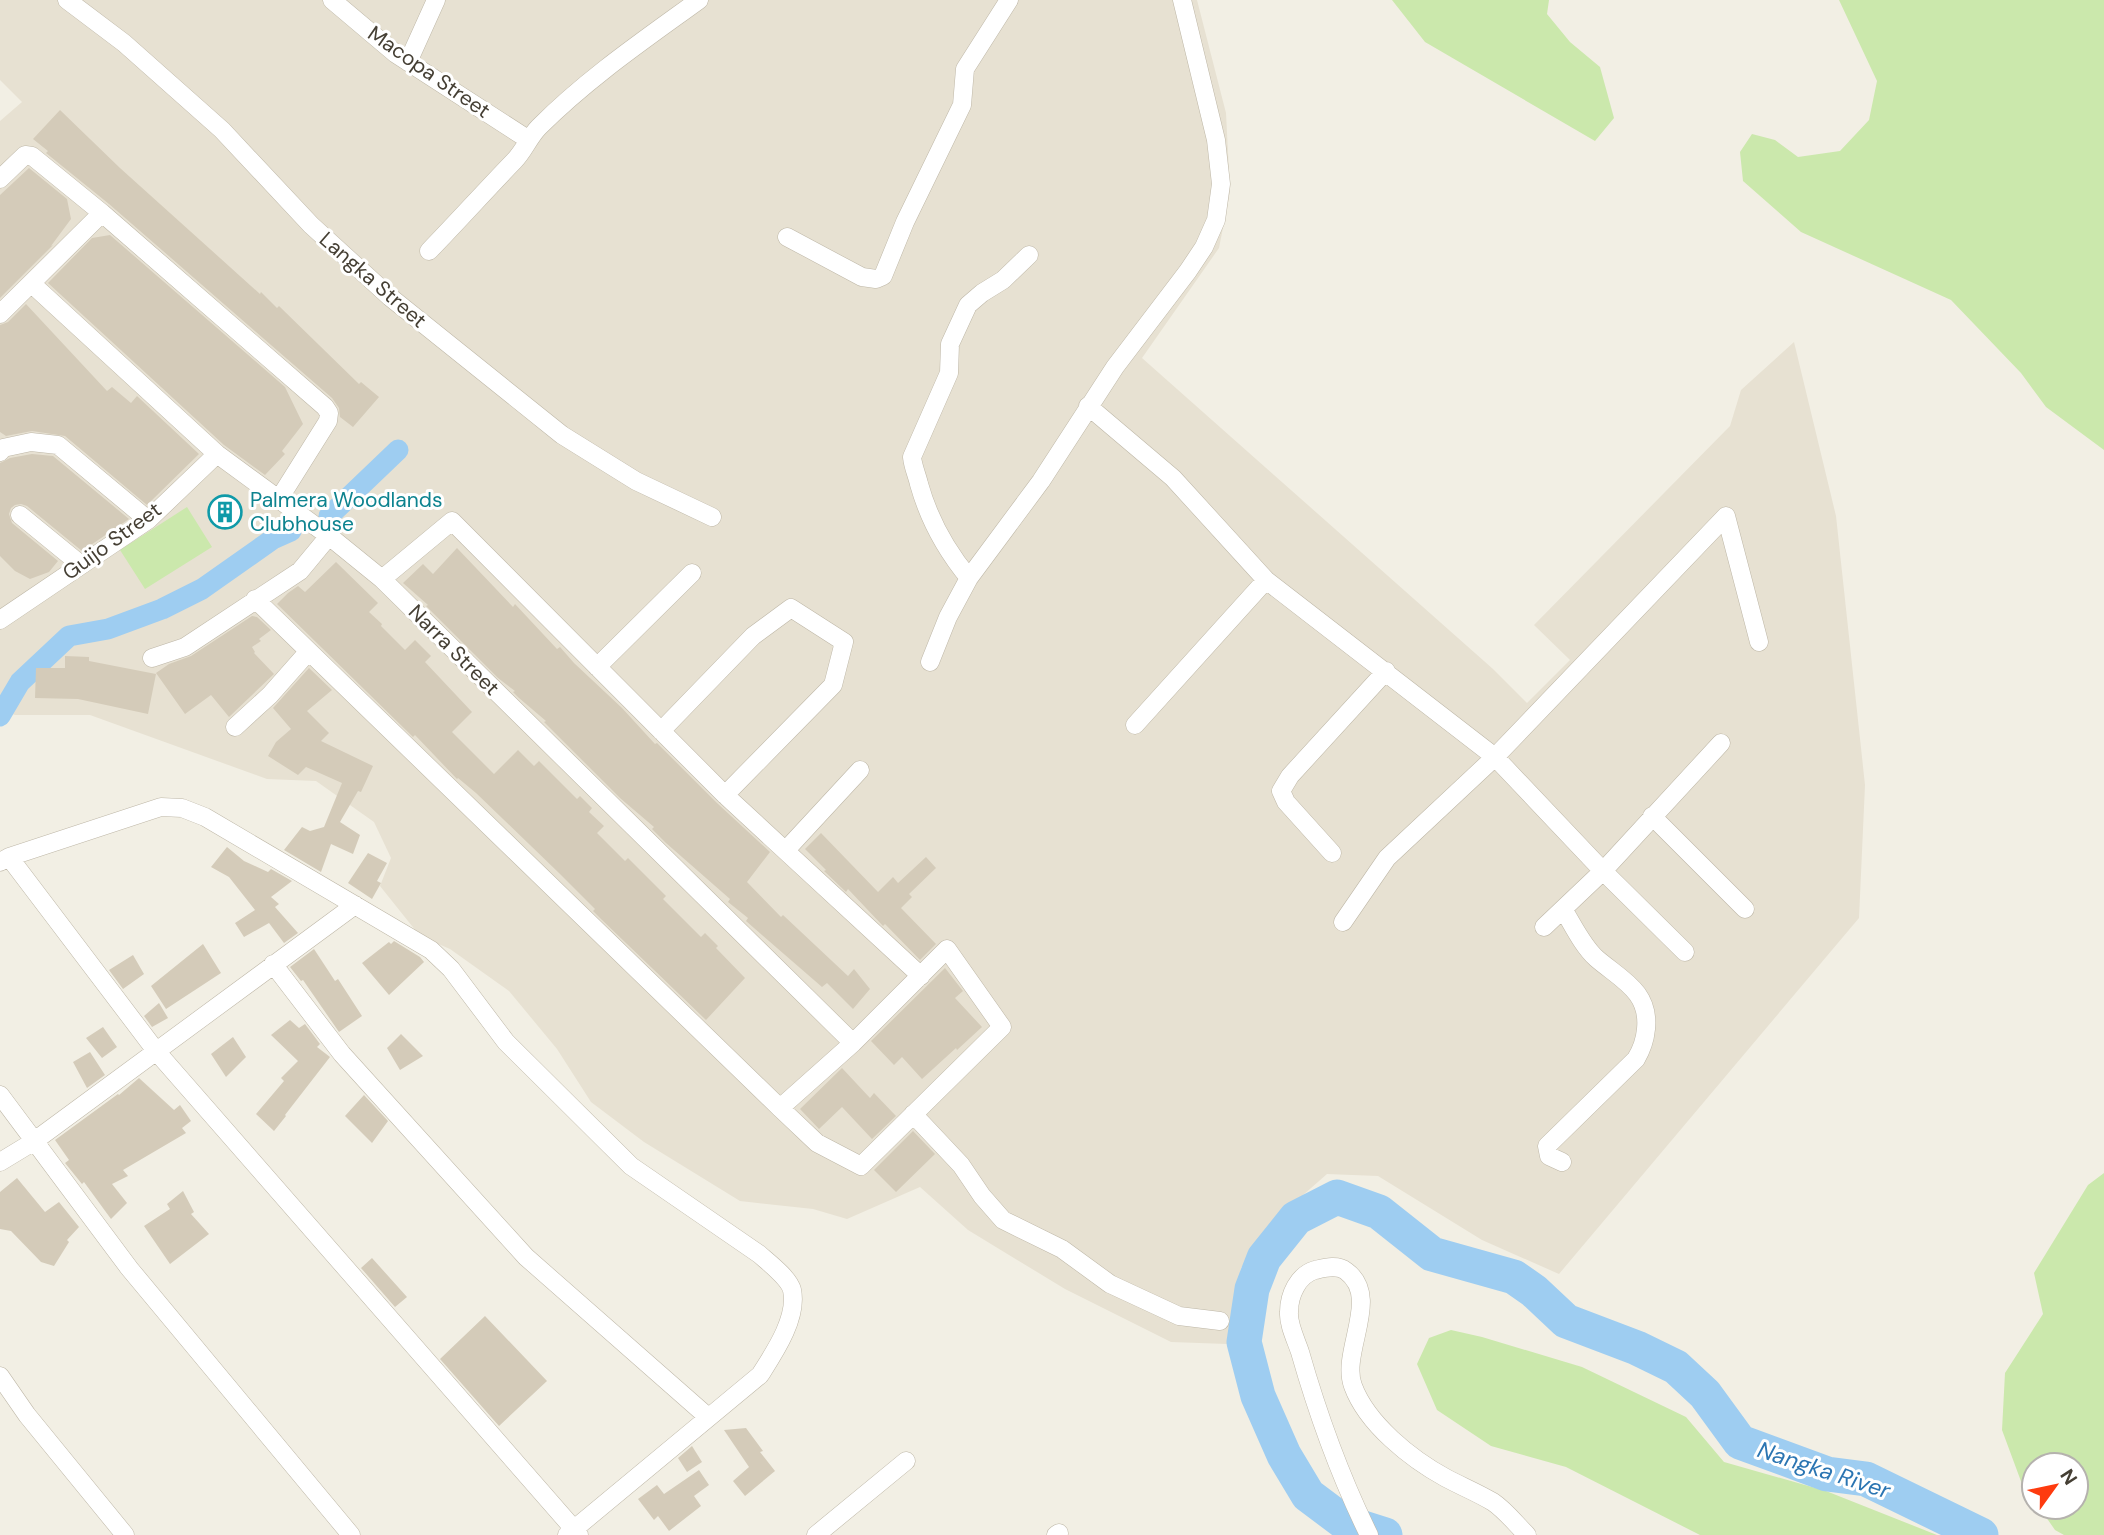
<svg xmlns="http://www.w3.org/2000/svg" width="2104" height="1535" font-family="'DM Sans',sans-serif">
	<style>
		.residential { fill: #e7e1d2 }
		.green { fill: #cbe8ac }
		.lines { fill: none; stroke-linecap: round; stroke-linejoin: round }
		.canal { stroke: #9ecdf1; stroke-width: 21 }
		.river { stroke: #9ecdf1; stroke-width: 35 }
		.building { fill: #d4cbb9 }
		.street-casing { stroke: #beb7a7; stroke-width: 19 }
		.street { stroke: #fff; stroke-width: 18 }
		.labels { text-anchor: middle; dominant-baseline: central; stroke-width: 6; stroke-linejoin: round; paint-order: stroke }
		.street-label { font-size: 21px; fill: #453f34; stroke: #fff }
		.culture-label { font-size: 21px; fill: #0d838f; stroke: #fff; text-anchor: start }
		.water-label { font-size: 23px; font-style: italic; fill: #2b75b2; stroke: #fff }
	</style>
	<rect width="100%" height="100%" fill="#f2efe4"/>
	<path class="residential" d="M0,0H1197L1226,113L1230,192L1219,248L1142,358L1493,669L1527,703L1570,660L1534,625L1730,426L1741,390L1794,342L1836,516L1865,785L1859,918L1559,1274L1482,1240L1378,1176L1327,1174L1278,1217L1241,1268L1227,1344L1171,1342L1065,1289L968,1230L920,1187L847,1219L813,1209L740,1201L644,1142L591,1102L557,1049L509,991L450,949L420,936L380,886L391,858L374,822L316,781L267,779L90,715H15L0,710V121L22,102L0,80Z"/>
	<path class="green" d="M1392,0H1549L1547,14L1570,42L1600,67L1614,118L1595,141L1425,42Z
		M1839,0H2104V450L2046,407L2021,373L1951,300L1801,232L1743,181L1740,152L1752,134L1775,140L1798,157L1840,151L1869,120L1877,81Z
		M187,507L212,547L145,589L120,550Z
		M2104,1173V1535H2064L2055,1530L2039,1507H2076V1465H2034V1500L2022,1484L2002,1430L2005,1373L2043,1314L2034,1273L2088,1185Z
		M1451,1330L1482,1337L1582,1367L1686,1417L1724,1462L1826,1491L1937,1535H1700L1566,1467L1491,1446L1437,1410L1417,1364L1429,1338Z"/>
	<g class="lines">
		<path class="canal" d="M329,516L398,450
			M0,716L20,682L69,636L108,629L162,609L202,589L273,539L291,531"/>
		<path class="river" d="M1385,1535L1344,1522L1308,1495L1284,1455L1258,1396L1244,1342L1252,1289L1264,1258L1296,1218L1337,1197L1379,1212L1432,1254L1514,1277L1534,1291L1566,1321L1637,1348L1676,1367L1705,1394L1740,1442L1827,1474L1866,1479L1981,1535"/>
	</g>
	<path class="building" d="M60,110L120,168L260,294L261,292L277,308L279,306L359,384L361,382L379,397L353,427L340,417L339,408L332,398L109,204L46,153L48,151L33,139Z
		M29,168L67,199L71,219L51,246L53,245L0,298V195Z
		M110,235L285,387L303,424L282,451L285,454L265,475L224,445L48,283L92,238Z
		M26,304L107,391L112,387L131,403L137,396L199,454L147,505L65,436L32,431L6,436L0,432V325L8,322Z
		M32,454L53,456L129,519L82,551L27,506L21,504L15,505L11,508L9,514L12,523L58,561L49,572L30,579L15,571L0,556V463L10,458Z
		M228,494L243,515L222,530L208,509Z
		M457,548L513,607L515,604L557,649L560,647L574,663L622,708L655,744L657,743L717,803L770,852L747,882L781,917L783,915L848,976L854,969L870,989L853,1009L827,983L822,987L746,921L748,918L728,902L730,899L666,843L652,829L654,827L620,798L544,722L546,721L519,698L513,692L515,691L498,678L426,606L428,605L403,583L423,564L433,574Z
		M336,562L378,603L369,612L382,624L381,626L405,650L415,640L431,656L425,662L472,712L452,732L494,774L518,750L534,766L539,761L577,799L580,796L592,808L589,812L604,826L597,833L625,861L628,858L666,896L663,899L701,937L705,933L718,946L716,948L745,978L706,1020L601,919L593,911L595,909L559,873L476,793L458,778L457,779L415,735L413,737L277,604L288,593L298,586L305,592Z
		M252,616L257,617L271,630L259,639L261,641L252,647L255,652L254,653L274,674L229,717L211,695L185,714L156,673L169,664L191,656Z
		M65,656L89,657V661L156,674L148,714L78,699L35,698L36,668H65Z
		M309,668L332,690L307,711L329,733L321,741L373,766L361,792L358,791L340,822L360,835L353,854L331,844L321,872L284,850L302,827L310,831L324,827L342,783L306,767L298,775L268,756L276,742L291,729L273,708Z
		M821,833L878,892L893,877L898,883L926,857L936,868L909,894L912,897L901,908L936,944L920,960L885,924L883,926L848,889L846,892L824,871L826,870L805,849Z
		M227,847L244,861L268,872L271,869L292,881L271,897L279,904L275,907L298,933L284,943L269,923L244,937L235,923L255,910L229,877L211,867Z
		M368,853L387,863L377,881L381,883L372,899L348,883Z
		M394,941L420,957L424,962L389,995L362,963L389,942L391,944Z
		M203,944L221,973L166,1009L151,986Z
		M314,949L335,981L338,979L362,1016L339,1032L303,980L301,981L290,967Z
		M133,955L144,974L123,989L109,970Z
		M945,968L963,991L955,998L982,1027L957,1050L956,1048L922,1079L902,1057L894,1065L871,1041Z
		M159,1003L168,1018L152,1027L144,1016Z
		M290,1020L299,1028L305,1024L320,1044L317,1047L330,1057L285,1115L286,1116L274,1131L256,1114L284,1081L281,1078L298,1061L271,1035Z
		M103,1027L117,1047L102,1058L86,1038Z
		M401,1034L423,1056L400,1070L387,1048Z
		M233,1037L246,1057L226,1077L211,1054Z
		M90,1052L105,1075L87,1088L73,1062Z
		M842,1068L870,1098L874,1093L896,1116L872,1139L842,1107L819,1129L800,1109Z
		M139,1078L174,1110L180,1105L191,1121L182,1128L186,1133L123,1170L128,1176L112,1184L127,1203L111,1219L84,1182L82,1184L65,1163L69,1160L55,1140L118,1094L119,1095Z
		M364,1095L388,1121L372,1143L345,1116Z
		M913,1131L935,1154L896,1192L874,1170Z
		M17,1178L45,1212L59,1202L79,1227L67,1240L69,1242L54,1266L41,1262L11,1231L0,1229V1192Z
		M183,1191L194,1212L191,1214L209,1234L170,1264L144,1226L170,1209L167,1204Z
		M372,1258L407,1297L395,1307L361,1268Z
		M485,1316L547,1381L499,1426L440,1359Z
		M746,1428L763,1451L760,1452L775,1471L745,1496L733,1481L749,1467L724,1430Z
		M692,1446L702,1462L687,1472L678,1458Z
		M699,1470L709,1485L694,1496L701,1506L669,1531L658,1516L654,1520L638,1499L657,1485L664,1494Z"/>
	<g class="lines">
		<defs>
			<path id="street" d="M67,0L124,43L222,130L311,225L390,297L562,435L636,481L712,517
				M332,0L396,54L529,140
				M408,62L436,0
				M0,179L25,155L32,156L102,213L325,407L329,413L328,421L279,499
				M787,237L862,277L876,279L883,276L905,222L962,105L965,69L1009,0
				M429,251C458,221 485,191 514,161C524,151 529,137 539,127C588,78 644,40 699,0
				M32,284L217,454L329,536L382,579L853,1043
				M0,314L102,213
				M1088,406L1173,478L1266,580L1495,757L1603,871L1721,743
				M0,452L3,448L31,442L58,445L148,520
				M20,515L80,564
				M969,578C945,549 929,520 919,484C917,475 913,467 912,457L949,373L950,344L968,305L982,293L1003,280L1029,255
				M382,579L452,521L725,795L921,976
				M255,599L780,1108L817,1143L861,1166L1002,1027L947,949L853,1043L780,1108
				M0,620L148,520L217,454
				M152,658L185,647L300,571L329,536
				M930,662L948,617L969,578L1041,481L1115,367L1188,271L1204,247L1216,220L1221,184L1216,140L1182,0
				M597,667L692,573
				M1135,725L1266,580
				M235,727L270,695L308,652
				M661,731L753,636L791,608L844,642L833,685L725,795
				M1652,816L1745,909
				M786,850L860,770
				M1332,853L1286,802L1281,791L1290,776L1386,671
				M9,857L156,1051L579,1535
				M0,862L9,857L161,807L182,808L205,817L431,950L451,969L506,1042L631,1166L759,1254C768,1262 789,1278 792,1290C798,1318 774,1353 760,1375L567,1535
				M1343,922L1387,858L1495,757L1726,516L1759,642
				M1544,927L1603,871L1685,952
				M273,964L342,1054L526,1257L708,1417
				M0,1095L129,1268L351,1535
				M913,1114L961,1165L982,1196L1003,1220L1062,1249L1110,1284L1179,1316L1220,1321
				M0,1162L33,1142L355,905
				M1562,1162L1549,1156L1547,1146L1636,1059C1642,1049 1645,1040 1646,1029C1650,991 1620,979 1596,958C1582,945 1573,925 1563,909
				M0,1376L27,1415L125,1535
				M816,1535L906,1461
				M1056,1535L1059,1533
				M1369,1535C1340,1476 1318,1415 1300,1352C1296,1340 1288,1324 1289,1312C1289,1295 1298,1275 1315,1270C1324,1268 1337,1264 1346,1271C1382,1297 1340,1352 1353,1386C1367,1424 1411,1459 1446,1478C1461,1486 1478,1493 1493,1502C1505,1510 1516,1524 1527,1535"/>
		</defs>
		<use href="#street" class="street-casing"/>
		<use href="#street" class="street"/>
	</g>
	<defs>
		<symbol id="building-ring" viewBox="-11 -11 22 22"><circle r="9.5" fill="#fff" stroke="#0f9aa8" stroke-width="1.5"/><path d="M-4-6H4V6H1V3H-1V6H-4ZM-2.5-4.3h1.7v1.8h-1.7ZM.8-4.3h1.7v1.8H.8ZM-2.5-1h1.7V.8h-1.7ZM.8-1h1.7V.8H.8Z" fill="#0f9aa8"/></symbol>
	</defs>
	<g fill-rule="evenodd">
		<use href="#building-ring" x="206" y="493" width="38" height="38"/>
	</g>
	<g class="labels">
		<g class="street-label">
			<text transform="translate(429 72) rotate(35)">Macopa Street</text>
			<text transform="translate(373 280) rotate(41)">Langka Street</text>
			<text transform="translate(112 541) rotate(-36)">Guijo Street</text>
			<text transform="translate(454 650) rotate(45)">Narra Street</text>
		</g>
		<g class="culture-label">
			<text x="250" y="500">Palmera Woodlands<tspan x="250" dy="24">Clubhouse</tspan></text>
		</g>
		<g class="water-label">
			<text transform="translate(1824 1470) rotate(18)">Nangka River</text>
		</g>
	</g>
	<g transform="translate(2055 1486) rotate(57)"><circle r="33" fill="#ffffff" stroke="#b5b2ae" stroke-width="2"/>
	<path d="M0-5L12 26L0 18L-12 26Z" fill="#fe3b0f"/>
	<text y="-10" font-size="19" font-weight="bold" text-anchor="middle" fill="#453f34">N</text>
	</g>
</svg>
